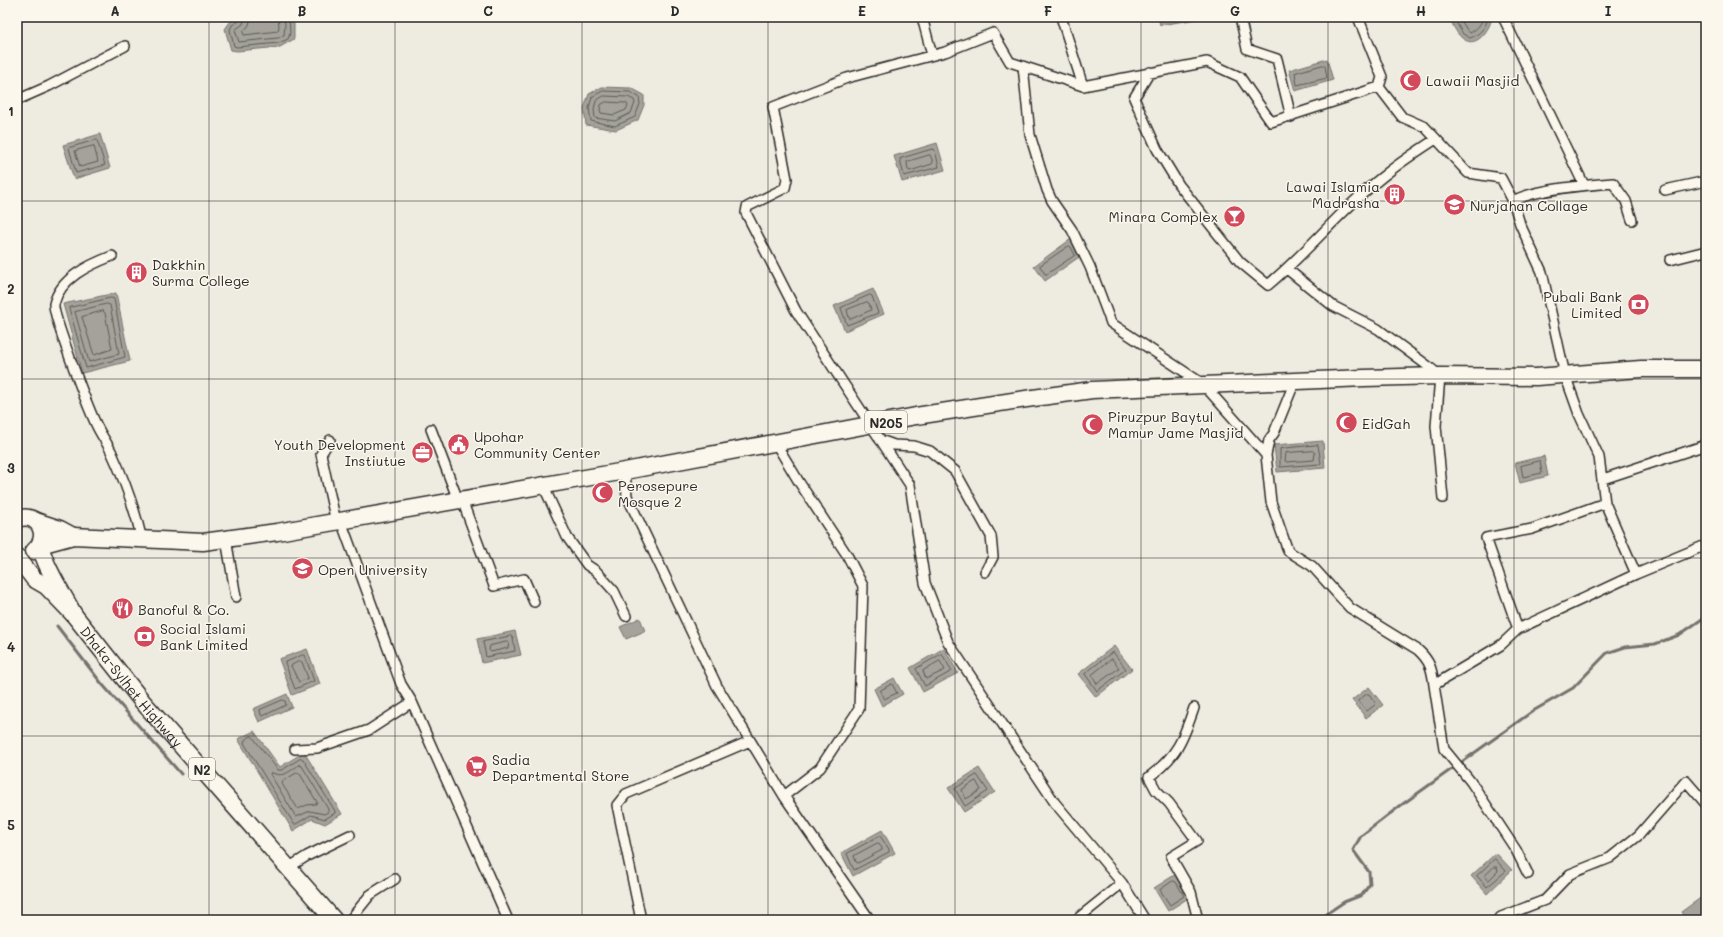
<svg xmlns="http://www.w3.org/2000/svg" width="1723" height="937" font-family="Mali,sans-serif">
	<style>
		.water { fill: #a4a29a; stroke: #74726e }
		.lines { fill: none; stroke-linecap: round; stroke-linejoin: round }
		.shore { stroke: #5b5b57; stroke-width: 1 }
		.stream { stroke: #74726e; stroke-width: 3 }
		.street-casing { stroke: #2b2b2b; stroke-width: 12 }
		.highway-casing { stroke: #2b2b2b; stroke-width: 19 }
		.street { stroke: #fbf7ec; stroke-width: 9 }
		.highway { stroke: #fbf7ec; stroke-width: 16 }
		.grid { fill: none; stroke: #2b2b2b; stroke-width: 1; stroke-opacity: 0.55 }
		.labels { text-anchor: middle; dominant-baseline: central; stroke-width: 3; stroke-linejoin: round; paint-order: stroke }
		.shield { fill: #fbf7ec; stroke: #696865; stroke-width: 1 }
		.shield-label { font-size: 13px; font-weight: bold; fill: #2b2b2b }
		.poi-label { font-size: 14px; fill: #2b2b2b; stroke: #fbf7ec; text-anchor: start }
		.street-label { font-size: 14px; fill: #2b2b2b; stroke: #fbf7ec }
		.neatline { fill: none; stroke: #2b2b2b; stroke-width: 1.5 }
		.grid-label { font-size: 13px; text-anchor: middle; font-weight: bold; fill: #2b2b2b }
	</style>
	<rect width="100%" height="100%" fill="#eeebe0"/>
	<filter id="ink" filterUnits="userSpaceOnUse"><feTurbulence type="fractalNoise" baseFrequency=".025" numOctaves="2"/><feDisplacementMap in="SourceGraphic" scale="8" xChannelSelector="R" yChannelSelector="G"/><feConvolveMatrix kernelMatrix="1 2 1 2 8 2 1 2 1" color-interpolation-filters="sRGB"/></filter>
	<g filter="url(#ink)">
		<path class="water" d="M240,17H293L294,24V39L280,47L237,51L231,50L225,29L230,22Z
			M1158,17H1210L1160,25Z
			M1449,17H1492C1491,27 1478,48 1465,40C1457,36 1453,25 1449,17Z
			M1327,59L1333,80L1295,91L1289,70Z
			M602,87L631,88L644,95V105L638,120L616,130L586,125L584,108L589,94Z
			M100,134L110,168L74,179L63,145Z
			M937,143L945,170L902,182L894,156Z
			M1071,239L1082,255L1045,281L1034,266Z
			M873,289L884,314L845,331L834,306Z
			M116,293L130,361L82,373L63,304Z
			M1323,441L1325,468L1277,472L1274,445Z
			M1544,456L1548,476L1520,483L1515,463Z
			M640,618L645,631L626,639L620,627Z
			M515,631L521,655L482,663L477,639Z
			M1114,646L1132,669L1096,697L1078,674Z
			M944,648L958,673L923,692L910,668Z
			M307,649L320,684L292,695L279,659Z
			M894,678L903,694L882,706L874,689Z
			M1369,687L1383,705L1366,718L1352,700Z
			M287,694L292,707L259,722L253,709Z
			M254,731L280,767L304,752L342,814L325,824L312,819L293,831L238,739Z
			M979,768L995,792L964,812L948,788Z
			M882,830L895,853L853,876L841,853Z
			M1496,853L1512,870L1487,894L1471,876Z
			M1176,874L1190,897L1168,911L1154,888Z
			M1706,894V920H1686L1681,912Z"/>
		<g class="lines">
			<path class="shore" d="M240,17L239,21L232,25L230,30L234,46L237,47L279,43L288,39L290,33L289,17
				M245,17L243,24L235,30L239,42L278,38L284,35L285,25L284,17
				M251,17L249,25L243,32L244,35L278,31L279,26L278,17
				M1453,17L1463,34L1470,38C1479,35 1487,27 1488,17
				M1459,17L1467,30L1470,33C1476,30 1482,24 1483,17
				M1323,65L1325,66L1327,78L1297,85L1295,73Z
				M603,91L630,92L639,97L640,104L635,117L615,126L591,121L589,108L592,97Z
				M604,96L628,97L634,100L635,103L631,113L615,121L595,118L594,109L596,101Z
				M606,102L626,103L628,105L626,110L614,115L601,113L600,110L601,105Z
				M97,140L105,165L76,173L69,148Z
				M94,146L98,162L80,167L75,151Z
				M933,149L935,150L939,167L904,176L900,159Z
				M930,155L933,162L932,164L910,171L908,170L907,162Z
				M1069,246L1071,247L1075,255L1047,274H1045L1040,266Z
				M870,295L872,296L878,313L847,325L841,308Z
				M111,298L114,299L125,357L86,368L69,308Z
				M867,302L869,303L871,310L851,319L849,318L847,310Z
				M107,304L110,305L119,354L89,362L75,312Z
				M103,311L105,313L112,349L94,355L82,317Z
				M1318,445L1321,463L1320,464L1280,467V449Z
				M1313,451L1315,453L1314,460L1287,462L1285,461L1286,453Z
				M1540,461L1542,473L1523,477L1521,466Z
				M511,636L513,637L515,651L486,657L483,642Z
				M507,642L509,643L508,648L491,652L489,650L490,646Z
				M1113,652L1126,669L1097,691L1085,674Z
				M942,654L952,671L925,686L916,669Z
				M303,655L305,656L314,681L295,689L285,663Z
				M1112,659L1119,668L1097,684L1092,675Z
				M300,661L302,662L308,678L299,682L291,666Z
				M940,661L945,670L926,679L923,671Z
				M892,684L897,693L884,699L880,691Z
				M1367,694H1369L1376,704L1367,711L1358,701Z
				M283,700L285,701L286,705L263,716L261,715L260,710Z
				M252,736L278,770H282L301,758L303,759L335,811V813L325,819L311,815L296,824H294L244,743L245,740Z
				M299,765L302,766L328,809V812L324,814L310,811L296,817L270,774L271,772C282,779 290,771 299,765Z
				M297,773L300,774L317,802L316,804L307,805L298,809L282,784L283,781Z
				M977,775L988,791L965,806L955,789Z
				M976,781L981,790L966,799L962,790Z
				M880,836L889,849V852L854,870L847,854Z
				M878,843L882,848V850L858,863L856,862L854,856Z
				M1495,859L1506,871L1487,887L1477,876Z
				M1494,867H1497L1498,871L1489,880H1487L1485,876Z
				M1173,881L1176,882L1184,896L1170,905L1160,890Z"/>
			<path class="stream" d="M57,626L102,684L181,774
				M1325,920L1326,914L1344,902L1362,895L1370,884L1369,872L1353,850L1361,836L1400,806L1533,711L1573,688L1607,653L1625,647L1655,644L1679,635L1705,617"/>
			<defs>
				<path id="street" d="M922,17L932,55
					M1061,17L1083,86
					M1240,17L1247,49L1277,59L1291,117
					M1358,17L1382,77L1379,87
					M1503,17L1584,185
					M1023,66L1030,135L1047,190L1052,201L1072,230L1090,267L1111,323L1203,384L1266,455L1271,502L1288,551L1312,566L1350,608L1418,650C1430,661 1432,669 1434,685L1501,645L1518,629
					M1150,72L1134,98L1157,149L1179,185L1240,262L1268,285C1310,250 1343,207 1386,174C1402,161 1419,150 1436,139
					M17,100L49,86L125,46
					M1665,190L1706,181
					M1513,201C1535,189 1587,185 1613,183L1626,201L1632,220
					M112,256C89,265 60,278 54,304C52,314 88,407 95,422C99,432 106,441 111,451C124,479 135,509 142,540
					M1670,260L1706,251
					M1287,269L1333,306L1378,329L1428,366L1440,376L1436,426L1443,498
					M431,429L458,500
					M330,440L321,454L336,522
					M880,440L894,445L914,446L930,451L955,471L991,536L993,557L985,572
					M775,442L799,482L847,555L863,586L859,709L820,768L784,796
					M1266,455L1269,440L1274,433L1295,381
					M625,471L627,496L717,686L784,796L870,920
					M1603,479L1706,445
					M543,485L567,537L587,565L596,571L614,591L626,616
					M462,500L494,586L524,579L534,602
					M341,521L401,684L412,702L508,920
					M226,539L236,597
					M1636,574L1706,545
					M1434,685L1444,749L1471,782L1516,850L1528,874
					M1194,708C1183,740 1177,756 1149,777L1156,790L1169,803L1197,841L1171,857L1191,892L1198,920
					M295,749L317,748L369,730L412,702
					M288,868L307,856L350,835
					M1122,883L1145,920
					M350,920L370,895L395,879
					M641,920L617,805L626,794L750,741
					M1076,920L1122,883L1055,803L948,642L925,583L910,485L796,311L746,213L747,207L785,188L787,179L773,107L847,78L945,52L993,33L1010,62L1083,86L1207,62L1240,77L1271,122L1379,87L1402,117L1425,127L1468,173L1501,178L1513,201L1520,224L1542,272L1565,375L1579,414L1599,457L1605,503L1532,529L1486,538L1518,629L1636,574L1605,503
					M1498,920L1501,917L1545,900L1570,874L1610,858L1639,835L1686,781L1706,804"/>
				<g id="highway">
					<path d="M17,519C39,511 51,537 34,551"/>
					<path d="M36,521L60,529L73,536"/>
					<path id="s1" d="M17,557L34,579L46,586L74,615L142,701L334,920"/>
					<path d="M74,615C62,592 46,569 40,545L73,536L203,542L277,532L625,471L916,416L1026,399L1092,390L1364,378L1440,376L1536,377L1641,369H1706"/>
				</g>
			</defs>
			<use href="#street" class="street-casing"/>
			<use href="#highway" class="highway-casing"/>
			<use href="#street" class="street"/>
			<use href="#highway" class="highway"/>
		</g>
	</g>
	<path class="grid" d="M209,17V920M395,17V920M582,17V920M768,17V920M955,17V920M1141,17V920M1328,17V920M1514,17V920M17,201H1706M17,379H1706M17,558H1706M17,736H1706"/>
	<defs>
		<symbol id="mosque-disc" viewBox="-11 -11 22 22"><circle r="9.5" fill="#d1495b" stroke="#fbf7ec"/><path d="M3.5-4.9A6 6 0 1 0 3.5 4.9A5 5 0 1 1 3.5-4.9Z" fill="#fff"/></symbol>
		<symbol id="building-disc" viewBox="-11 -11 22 22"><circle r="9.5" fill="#d1495b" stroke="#fbf7ec"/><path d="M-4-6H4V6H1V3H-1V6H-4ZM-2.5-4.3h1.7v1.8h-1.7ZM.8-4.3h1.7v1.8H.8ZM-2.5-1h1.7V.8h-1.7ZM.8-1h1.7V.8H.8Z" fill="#fff"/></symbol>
		<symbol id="university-disc" viewBox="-11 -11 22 22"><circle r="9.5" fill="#d1495b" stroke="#fbf7ec"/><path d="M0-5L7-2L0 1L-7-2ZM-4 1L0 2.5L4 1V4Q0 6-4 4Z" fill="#fff"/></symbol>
		<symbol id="bar-disc" viewBox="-11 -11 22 22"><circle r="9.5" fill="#d1495b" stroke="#fbf7ec"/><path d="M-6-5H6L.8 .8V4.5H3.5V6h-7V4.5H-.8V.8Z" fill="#fff"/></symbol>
		<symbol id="bank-disc" viewBox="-11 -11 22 22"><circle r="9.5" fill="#d1495b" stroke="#fbf7ec"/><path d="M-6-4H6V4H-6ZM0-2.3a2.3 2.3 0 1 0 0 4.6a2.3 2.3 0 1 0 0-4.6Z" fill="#fff"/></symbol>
		<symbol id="civic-disc" viewBox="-11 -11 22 22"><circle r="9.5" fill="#d1495b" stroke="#fbf7ec"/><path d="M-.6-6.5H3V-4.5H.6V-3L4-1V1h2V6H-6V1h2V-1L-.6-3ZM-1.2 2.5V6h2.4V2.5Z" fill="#fff"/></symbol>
		<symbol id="office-disc" viewBox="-11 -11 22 22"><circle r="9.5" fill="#d1495b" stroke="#fbf7ec"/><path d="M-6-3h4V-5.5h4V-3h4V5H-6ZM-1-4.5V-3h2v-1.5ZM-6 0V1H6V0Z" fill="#fff"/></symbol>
		<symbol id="restaurant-disc" viewBox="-11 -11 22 22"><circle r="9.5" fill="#d1495b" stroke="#fbf7ec"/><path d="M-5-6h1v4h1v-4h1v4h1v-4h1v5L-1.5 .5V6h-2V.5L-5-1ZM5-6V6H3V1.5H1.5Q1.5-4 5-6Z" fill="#fff"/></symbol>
		<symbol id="supermarket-disc" viewBox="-11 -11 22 22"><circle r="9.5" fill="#d1495b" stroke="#fbf7ec"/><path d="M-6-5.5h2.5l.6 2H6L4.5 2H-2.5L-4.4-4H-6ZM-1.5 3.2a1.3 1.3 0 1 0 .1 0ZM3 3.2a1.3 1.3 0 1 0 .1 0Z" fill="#fff"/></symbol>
	</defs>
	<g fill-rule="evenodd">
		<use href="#mosque-disc" x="1398" y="68" width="25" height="25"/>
		<use href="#building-disc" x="1382" y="182" width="25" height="25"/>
		<use href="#university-disc" x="1442" y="192" width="25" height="25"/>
		<use href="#bar-disc" x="1222" y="204" width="25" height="25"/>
		<use href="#building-disc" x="124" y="260" width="25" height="25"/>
		<use href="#bank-disc" x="1626" y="292" width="25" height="25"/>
		<use href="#mosque-disc" x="1334" y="410" width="25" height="25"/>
		<use href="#mosque-disc" x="1080" y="412" width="25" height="25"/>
		<use href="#civic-disc" x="446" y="432" width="25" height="25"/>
		<use href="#office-disc" x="410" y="440" width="25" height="25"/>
		<use href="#mosque-disc" x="590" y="480" width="25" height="25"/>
		<use href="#university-disc" x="290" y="556" width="25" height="25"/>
		<use href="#restaurant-disc" x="110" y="596" width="25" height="25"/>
		<use href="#bank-disc" x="132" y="624" width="25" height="25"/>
		<use href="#supermarket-disc" x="464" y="754" width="25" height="25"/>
	</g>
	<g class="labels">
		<g class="shield">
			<rect x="865" y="411" width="42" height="22" rx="3"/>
			<rect x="189" y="758" width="26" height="22" rx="3"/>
		</g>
		<g class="shield-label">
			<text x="886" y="422">N205</text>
			<text x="202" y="769">N2</text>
		</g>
		<g class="poi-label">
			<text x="1426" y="80">Lawaii Masjid</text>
			<text x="1380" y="186" text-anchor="end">Lawai Islamia<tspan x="1380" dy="16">Madrasha</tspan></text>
			<text x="1470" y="205">Nurjahan Collage</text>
			<text x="1218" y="216" text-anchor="end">Minara Complex</text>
			<text x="152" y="264">Dakkhin<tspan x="152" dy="16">Surma College</tspan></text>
			<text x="1622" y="296" text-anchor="end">Pubali Bank<tspan x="1622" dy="16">Limited</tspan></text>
			<text x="1108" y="416">Piruzpur Baytul<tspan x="1108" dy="16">Mamur Jame Masjid</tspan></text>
			<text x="1362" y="423">EidGah</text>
			<text x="474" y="436">Upohar<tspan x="474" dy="16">Community Center</tspan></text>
			<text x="406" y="444" text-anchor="end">Youth Development<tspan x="406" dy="16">Instiutue</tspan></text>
			<text x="618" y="485">Perosepure<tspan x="618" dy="16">Mosque 2</tspan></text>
			<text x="318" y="569">Open University</text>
			<text x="138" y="609">Banoful &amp; Co.</text>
			<text x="160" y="628">Social Islami<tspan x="160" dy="16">Bank Limited</tspan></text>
			<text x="492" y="759">Sadia<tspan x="492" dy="16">Departmental Store</tspan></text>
		</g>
		<g class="street-label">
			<text stroke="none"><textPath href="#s1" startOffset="174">Dhaka-Sylhet Highway</textPath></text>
		</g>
	</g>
	<rect width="1723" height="937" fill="none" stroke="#fbf7ec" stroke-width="44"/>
	<rect x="22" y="22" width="1679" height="893" class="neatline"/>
	<g class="grid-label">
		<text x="115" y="16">A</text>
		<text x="302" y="16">B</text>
		<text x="488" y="16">C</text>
		<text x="675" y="16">D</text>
		<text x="862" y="16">E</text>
		<text x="1048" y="16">F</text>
		<text x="1235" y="16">G</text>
		<text x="1421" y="16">H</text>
		<text x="1608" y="16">I</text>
		<text x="11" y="116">1</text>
		<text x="11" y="294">2</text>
		<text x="11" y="473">3</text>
		<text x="11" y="652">4</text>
		<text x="11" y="830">5</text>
	</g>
</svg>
